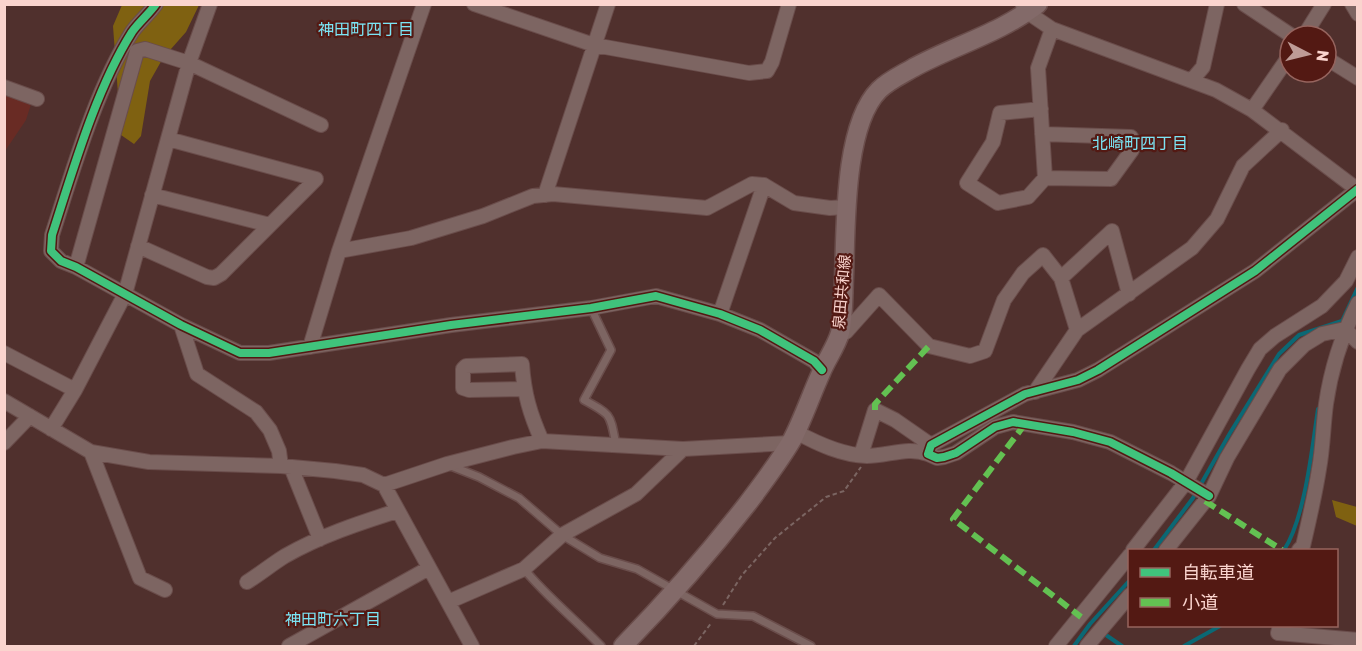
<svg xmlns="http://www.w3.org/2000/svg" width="1362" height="651" font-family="Rubik,'Noto Sans JP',sans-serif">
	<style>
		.built { fill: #692b24 }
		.forest { fill: #7f6111 }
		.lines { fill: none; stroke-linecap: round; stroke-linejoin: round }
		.stream { stroke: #0b6874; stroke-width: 4 }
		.lane-casing { stroke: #6a4d4b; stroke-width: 10 }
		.street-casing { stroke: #6a4d4b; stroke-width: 16 }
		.secondary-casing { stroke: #6a4d4b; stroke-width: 21 }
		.path { stroke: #7b6562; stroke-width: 2; stroke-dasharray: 4.5 3; stroke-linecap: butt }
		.lane { stroke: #7d6562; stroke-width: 7 }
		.street { stroke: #7d6562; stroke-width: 14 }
		.secondary { stroke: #836a69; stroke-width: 18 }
		.quiet { stroke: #63c152; stroke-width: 6; stroke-dasharray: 12 6; stroke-linecap: butt }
		.cycleway-casing { stroke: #531913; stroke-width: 11 }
		.cycleway { stroke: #40c37c; stroke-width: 8 }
		.labels { text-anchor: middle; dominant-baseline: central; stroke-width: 4.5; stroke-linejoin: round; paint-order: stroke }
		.street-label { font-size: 15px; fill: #fad4ce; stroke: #531913 }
		.neighbourhood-label { font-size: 16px; fill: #7be4f4; stroke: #531913 }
	</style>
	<rect width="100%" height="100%" fill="#50302d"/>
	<path class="built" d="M5,91L32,101L26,120L5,151Z"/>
	<path class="forest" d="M122,5H199L186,32L163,58L150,81L141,136L134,144L121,135L113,26Z
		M1332,500L1357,507V526L1336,517Z"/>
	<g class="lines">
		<path class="stream" d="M1343,319L1358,287
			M1154,550L1193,498L1230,433L1279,354L1299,335L1348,319
			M1284,550C1305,518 1312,448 1318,409
			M1103,633L1122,646
			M1074,646L1090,624L1130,580
			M1184,646L1220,626"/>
		<defs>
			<path id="lane" d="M591,308L611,350L584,400C612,415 610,414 616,445
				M451,466L479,477L519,498L562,535L600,558L637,569L717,614L753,616L811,646
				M524,569C547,597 576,620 601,646"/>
			<path id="street" d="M156,4C149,14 139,22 132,32C96,89 73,170 52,235L51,251L61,261L76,267L181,325L240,353H269L451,325L591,308L656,296L720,314L760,330L814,361L822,370
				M474,4L594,45L749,73L767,71L772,62L789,4
				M1244,4L1292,36
				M1352,4L1358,14
				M1023,6L1027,12L1052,29L1216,90L1252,110L1358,190
				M1304,36L1324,4
				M1326,58L1358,78
				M1192,80L1203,67L1217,4
				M4,87L37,99
				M1041,109L1000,113L993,142L967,183L998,203L1028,197L1045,178L1038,68L1052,29
				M1252,110L1290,55
				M1042,134L1131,137L1132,150L1111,179L1045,178
				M152,195L270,225
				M545,195L608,4
				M138,246L207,277L214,278L221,274L316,179L168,139
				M339,251L411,238L483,216L533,196L553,194L707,208L752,184L764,185L794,203L830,208L847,207
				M76,267L137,51L145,49L189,63L321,125
				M720,314L764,185
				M181,325L197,374L256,412L270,430L279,451L281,466
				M1345,329L1358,342
				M1077,330L1061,278L1112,231L1129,294
				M840,334L846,332L879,295L929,346L970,356L985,351L1004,300L1023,273L1043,255L1061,278
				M310,347L339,251L424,4
				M4,353L75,390
				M524,389L469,390L463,388V369L466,366L522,364C524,394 530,414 542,441
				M1035,392L1077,330L1192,248L1217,219L1243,166L1282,130
				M4,401L91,452L149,462L281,466L335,471L363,475L384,485L472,646
				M51,429L75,390L125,294L189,63L210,4
				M796,432C818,444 842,455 867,456C888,456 908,446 928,454
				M4,443L30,416
				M91,452L140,578L165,590
				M861,455L875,410L895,420L931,445
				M291,467L320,539
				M384,485L447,464L513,447L542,441L683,449L790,443
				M1209,496L1171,473L1110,442L1073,432L1013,422L995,427L956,453L944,457L937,458L928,454L931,445L1025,394L1078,380L1098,370L1255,271L1358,189
				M1133,550L1186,482L1248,369L1260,349L1275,336L1322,306L1346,281L1358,257
				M1166,550L1209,496L1227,458L1280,369L1304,345L1322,334L1345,329
				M1299,550L1303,546C1309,520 1315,495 1319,469C1323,448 1323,426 1326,404C1331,369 1342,335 1358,303
				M247,582C260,574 272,564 285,556C320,536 359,523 397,511
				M448,602L524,569L562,535L636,494L683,449
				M1280,626L1278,633L1358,640
				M289,646L429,568
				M1056,646L1130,555
				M1087,646L1130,595"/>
			<path id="secondary" d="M623,646C667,601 709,553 748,503C763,483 779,462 792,440C803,419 811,395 821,373C826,360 836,347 840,333C844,315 843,296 844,278C846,230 843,126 879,90C888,81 901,75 913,68C953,46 1001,33 1038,4"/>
		</defs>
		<use href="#lane" class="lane-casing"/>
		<use href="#street" class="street-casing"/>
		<use href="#secondary" class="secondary-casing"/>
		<path class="path" d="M723,605L742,575L775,538L826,497L844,491L861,467
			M694,646L712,622"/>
		<use href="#lane" class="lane"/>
		<use href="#street" class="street"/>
		<use href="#secondary" class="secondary"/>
		<path class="quiet" d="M875,410V404L929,346
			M1025,424L953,519L1081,617
			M1205,501L1282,550"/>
		<defs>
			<path id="cycleway" d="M156,4C149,14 139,22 132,32C96,89 73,170 52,235L51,251L61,261L76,267L181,325L240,353H269L451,325L591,308L656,296L720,314L760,330L814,361L822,370
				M1209,496L1171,473L1110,442L1073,432L1013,422L995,427L956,453L944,457L937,458L928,454L931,445L1025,394L1078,380L1098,370L1255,271L1358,189"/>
		</defs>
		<use href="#cycleway" class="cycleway-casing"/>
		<use href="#cycleway" class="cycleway"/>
	</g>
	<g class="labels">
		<g class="street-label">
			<text transform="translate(842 292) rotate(-85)">泉田共和線</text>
		</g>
		<g class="neighbourhood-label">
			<text x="366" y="29">神田町四丁目</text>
			<text x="1140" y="143">北崎町四丁目</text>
			<text x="333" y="619">神田町六丁目</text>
		</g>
	</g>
	<rect width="1362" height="651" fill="none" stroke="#fad4ce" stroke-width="12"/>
	<rect x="1128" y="549" width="210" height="78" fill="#531913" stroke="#96645e" stroke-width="1.5"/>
	<rect x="1140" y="568" width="30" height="9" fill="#40c37c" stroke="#96645e" stroke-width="1.5"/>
	<text x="1182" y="579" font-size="18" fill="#fad4ce">自転車道</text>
	<rect x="1140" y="598" width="30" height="9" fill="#63c152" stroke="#96645e" stroke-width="1.5"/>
	<text x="1182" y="609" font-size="18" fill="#fad4ce">小道</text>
	<g transform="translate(1308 54) rotate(97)"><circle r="28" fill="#531913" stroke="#96645e" stroke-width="1.5"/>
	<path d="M0-4.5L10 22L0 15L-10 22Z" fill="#be9b96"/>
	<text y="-9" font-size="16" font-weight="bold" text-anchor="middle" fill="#fad4ce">N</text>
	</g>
</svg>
